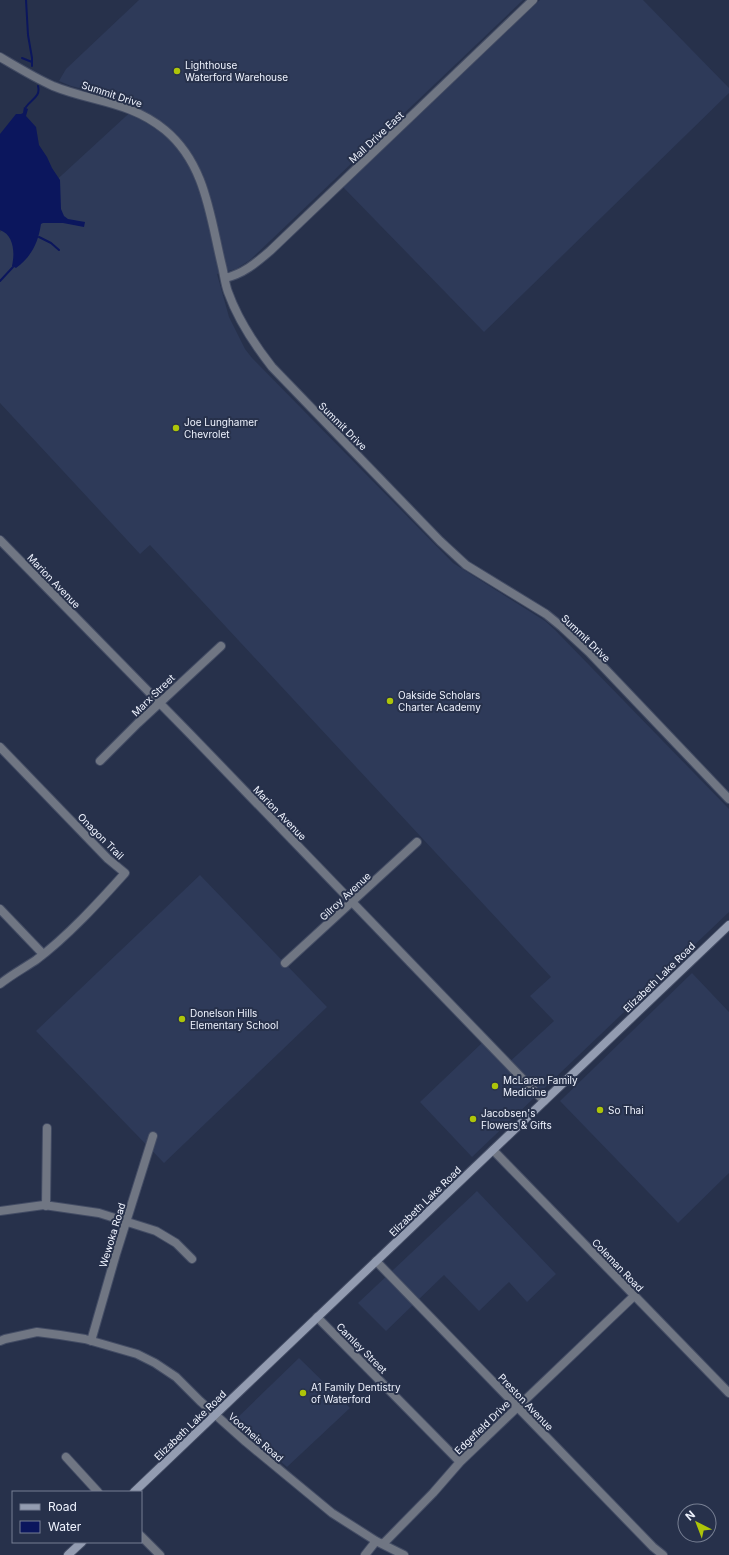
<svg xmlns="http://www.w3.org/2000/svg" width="729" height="1555" font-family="Inter,sans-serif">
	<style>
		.built { fill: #2e3a59 }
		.water { fill: #0b165d }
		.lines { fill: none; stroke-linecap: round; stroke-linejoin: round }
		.stream { stroke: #0b165d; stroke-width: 2 }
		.minor-casing { stroke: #434c64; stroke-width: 10 }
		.secondary-casing { stroke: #434c64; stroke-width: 10 }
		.minor { stroke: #707683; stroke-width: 8 }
		.secondary { stroke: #939cb1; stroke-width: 8 }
		.poi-dot { fill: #aec509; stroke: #27314b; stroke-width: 1.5 }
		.labels { text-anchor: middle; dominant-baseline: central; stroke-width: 4; stroke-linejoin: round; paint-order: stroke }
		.poi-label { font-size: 10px; fill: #eff3fe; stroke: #27314b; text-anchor: start }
		.street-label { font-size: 10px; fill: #eff3fe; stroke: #27314b }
	</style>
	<rect width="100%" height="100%" fill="#27314b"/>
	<path class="built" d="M139,0H523L250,260L236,269L217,274L229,317L245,349L252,358L453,563L545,621L555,630L729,809V912L472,1157L420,1102L483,1042L506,1065L554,1021L530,996L551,977L150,545L140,554L0,403V232L137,106L117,97L71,86L59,81L66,69Z
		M540,0H643L729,88V93L484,332L343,187Z
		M200,875L327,1007L164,1163L36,1031Z
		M692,973L729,1012V1173L678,1223L560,1101Z
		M477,1191L556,1274L527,1302L509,1282L479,1311L444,1275L386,1331L358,1303Z
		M299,1358L350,1408L287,1467L234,1421Z"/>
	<path class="water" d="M24,107L28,109L26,116L36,127L39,145L47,157L52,168L60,180L61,209L64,216L68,219L85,222L84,227L63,223H43L41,224C38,243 32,256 16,268L12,266C15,253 14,235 0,230V134L16,114H21L23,113Z"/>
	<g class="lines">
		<path class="stream" d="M26,0L28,35L32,58V66
			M22,58L32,62
			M26,107C31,99 41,97 38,86
			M39,237L51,243L59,250
			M0,281L13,267"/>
		<defs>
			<path id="minor" d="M0,57C17,67 35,78 53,86C92,102 130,101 165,130C206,164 210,217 222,266C224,274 225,284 228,292C238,320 254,344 272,367L440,541L466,565L546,614L562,627L589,652L729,799
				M225,278C243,274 256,263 270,251L533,0
				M0,540L190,734L544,1101
				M0,747L108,859L125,873C99,902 67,937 36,960C24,968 11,975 0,984
				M100,761L138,723L221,646
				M0,909L43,954
				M285,963L417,842
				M493,1150L729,1393
				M46,1206L47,1128
				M0,1211L44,1205L99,1213L156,1231L176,1243L192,1259
				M376,1261L653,1547L663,1555
				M317,1317L460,1462
				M0,1341L5,1339L37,1332L60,1335L85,1339L137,1354L155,1363L176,1377L200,1401L246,1442L332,1513L376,1541L404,1555
				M91,1341L116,1254L153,1136
				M66,1457L98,1492
				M141,1536L160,1555
				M383,1544L433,1493L460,1462L634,1296
				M365,1555L376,1541"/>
			<path id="secondary" d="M134,1492L729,925
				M68,1555L82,1542"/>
		</defs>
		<use href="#minor" class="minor-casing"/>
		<use href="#secondary" class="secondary-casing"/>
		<use href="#minor" class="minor"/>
		<use href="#secondary" class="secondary"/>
	</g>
	<g class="poi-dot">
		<circle cx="177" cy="71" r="4"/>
		<circle cx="176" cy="428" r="4"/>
		<circle cx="390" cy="701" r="4"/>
		<circle cx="182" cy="1019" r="4"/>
		<circle cx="495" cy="1086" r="4"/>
		<circle cx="600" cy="1110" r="4"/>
		<circle cx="473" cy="1119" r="4"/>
		<circle cx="303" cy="1393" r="4"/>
	</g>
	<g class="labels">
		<g class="poi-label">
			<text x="185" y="65">Lighthouse<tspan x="185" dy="12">Waterford Warehouse</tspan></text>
			<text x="184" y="422">Joe Lunghamer<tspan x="184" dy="12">Chevrolet</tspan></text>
			<text x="398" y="695">Oakside Scholars<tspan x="398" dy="12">Charter Academy</tspan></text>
			<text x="190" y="1013">Donelson Hills<tspan x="190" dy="12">Elementary School</tspan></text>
			<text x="503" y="1080">McLaren Family<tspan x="503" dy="12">Medicine</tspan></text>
			<text x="608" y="1110">So Thai</text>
			<text x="481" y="1113">Jacobsen's<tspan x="481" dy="12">Flowers &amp; Gifts</tspan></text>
			<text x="311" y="1387">A1 Family Dentistry<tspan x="311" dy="12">of Waterford</tspan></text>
		</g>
		<g class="street-label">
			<text transform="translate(112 94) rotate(18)">Summit Drive</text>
			<text transform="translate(376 137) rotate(-43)">Mall Drive East</text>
			<text transform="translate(343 426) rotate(45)">Summit Drive</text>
			<text transform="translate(54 581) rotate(46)">Marion Avenue</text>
			<text transform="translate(586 638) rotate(44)">Summit Drive</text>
			<text transform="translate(153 695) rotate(-44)">Marx Street</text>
			<text transform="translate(280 813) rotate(46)">Marion Avenue</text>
			<text transform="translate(101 836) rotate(45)">Onagon Trail</text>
			<text transform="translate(345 896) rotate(-43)">Gilroy Avenue</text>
			<text transform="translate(659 977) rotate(-44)">Elizabeth Lake Road</text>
			<text transform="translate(425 1201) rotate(-44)">Elizabeth Lake Road</text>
			<text transform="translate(112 1235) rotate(-73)">Wewoka Road</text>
			<text transform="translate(618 1265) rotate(46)">Coleman Road</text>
			<text transform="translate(362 1348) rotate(45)">Camley Street</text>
			<text transform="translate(526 1402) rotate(46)">Preston Avenue</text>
			<text transform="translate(190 1425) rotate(-44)">Elizabeth Lake Road</text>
			<text transform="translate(482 1427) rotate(-44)">Edgefield Drive</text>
			<text transform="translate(256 1437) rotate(41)">Voorheis Road</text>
		</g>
	</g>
	<rect x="12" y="1491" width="130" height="52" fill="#27314b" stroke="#777f93"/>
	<rect x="20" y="1504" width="20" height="6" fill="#939cb1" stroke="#777f93"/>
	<text x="48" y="1511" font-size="12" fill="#eff3fe">Road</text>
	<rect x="20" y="1521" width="20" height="12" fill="#0b165d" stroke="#777f93"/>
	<text x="48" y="1531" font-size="12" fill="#eff3fe">Water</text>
	<g transform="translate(697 1523) rotate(318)"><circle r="19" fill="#27314b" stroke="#777f93"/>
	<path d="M0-3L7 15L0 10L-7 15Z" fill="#aec509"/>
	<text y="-6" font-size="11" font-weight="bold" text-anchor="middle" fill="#eff3fe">N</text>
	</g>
</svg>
